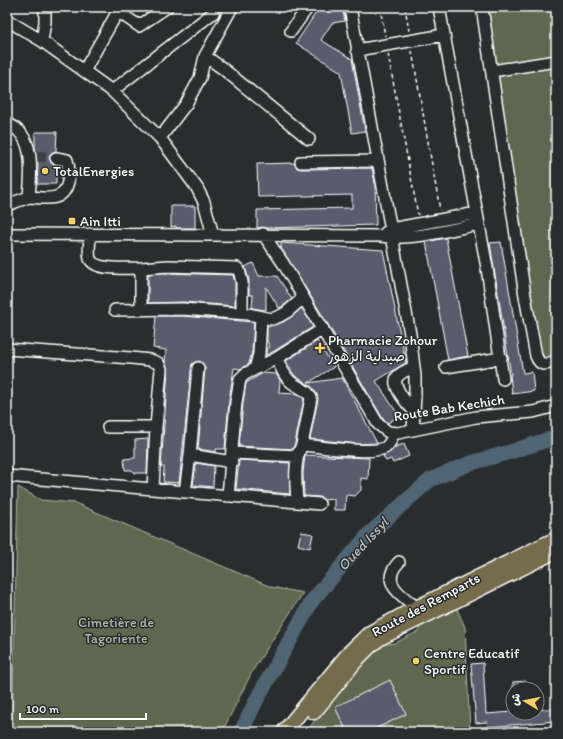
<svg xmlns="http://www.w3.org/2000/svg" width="563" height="739" font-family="Itim,'Playpen Sans Arabic',sans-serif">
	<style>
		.green { fill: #5e684f; stroke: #aeb4a7 }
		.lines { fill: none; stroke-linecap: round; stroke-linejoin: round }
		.river { stroke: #4f6573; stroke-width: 15 }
		.building { fill: #5a5c6e; stroke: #fff }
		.minor-tunnel { stroke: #3f4243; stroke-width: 11; stroke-dasharray: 11 5.5; stroke-linecap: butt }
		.minor-casing { stroke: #fff; stroke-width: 14 }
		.major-casing { stroke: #fff; stroke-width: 17 }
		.path { stroke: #fff; stroke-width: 1.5; stroke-dasharray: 4 3; stroke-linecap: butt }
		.minor { stroke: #2a2d2e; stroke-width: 11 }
		.major { stroke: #746c4b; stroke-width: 14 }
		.poi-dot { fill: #ffd166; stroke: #2a2d2e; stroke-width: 1.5 }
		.labels { text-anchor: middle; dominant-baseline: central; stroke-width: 3; stroke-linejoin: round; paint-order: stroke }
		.poi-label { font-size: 14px; fill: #fff; stroke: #2a2d2e; text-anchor: start }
		.street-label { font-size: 14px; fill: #fff; stroke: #2a2d2e }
		.park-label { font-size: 14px; fill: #aeb4a7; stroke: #2a2d2e }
		.water-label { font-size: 15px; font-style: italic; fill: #b0bac0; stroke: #2a2d2e }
	</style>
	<rect width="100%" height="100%" fill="#2a2d2e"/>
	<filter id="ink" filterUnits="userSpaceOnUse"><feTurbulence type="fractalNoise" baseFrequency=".025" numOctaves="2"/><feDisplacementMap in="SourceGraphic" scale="8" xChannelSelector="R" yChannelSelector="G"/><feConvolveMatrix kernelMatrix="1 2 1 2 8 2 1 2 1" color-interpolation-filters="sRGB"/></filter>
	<g filter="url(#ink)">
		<path class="green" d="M478,7H556V354L532,364Z
			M18,487L41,500L75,503L271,587L303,593L253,670L222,732H12Z
			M456,607L465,627L470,732H306L348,677L381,645L395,643L419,631V623Z"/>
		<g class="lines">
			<path class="river" d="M241,732L257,699L312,601L369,534L430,480L471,463L510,452L556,437"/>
		</g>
		<path class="building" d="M327,7H342L345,21L332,23L321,40L352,59L365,131L352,133L341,72L296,43L315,14L319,10Z
			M35,132H57L56,151L51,153L49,157L51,163L56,165V184H37L38,165L35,147Z
			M294,163L297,168L301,169L372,168L375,183L376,225L267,228L263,227L257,228V210L352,208V195L258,197L257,164Z
			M171,206H195V228H176V226L171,227Z
			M446,238L468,356L448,360L426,242Z
			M501,242L523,373L532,372L534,391L512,394L510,375H511L490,243Z
			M281,243L383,250L406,363L376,381L399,416L388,423L383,419L329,326L281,248Z
			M253,263L259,276H277L292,299L283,306L279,308L266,287V310L252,308L253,295H249V280L245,267Z
			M162,273L233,275L235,283V306L183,302L148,303V274Z
			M302,308L313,327L266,356V349L270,347L267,341V327L283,322L291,317Z
			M156,316H182L254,322L252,351L249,364L240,369L234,368L229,401L225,449H216V452L198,449L205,368L202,363L199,361L195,362L192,364L179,483L163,482L164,467H161L168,370L165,362L166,350L153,348Z
			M317,341L334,367L308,383L342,378L377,443L359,444L310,439L318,399L317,395L312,387L294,375L286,361Z
			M263,373L276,374L280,380L279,393L298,394L304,399L295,443L293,449L239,446L243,403L246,383Z
			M148,439L147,473H135L132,470H125L124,459L135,458V440Z
			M404,444L409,456L393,463L391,459L386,461L383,456L390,452L395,447Z
			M305,455L369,458L368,479L361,478V490L355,496L346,495L345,510H334V499L324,500L320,497L304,496L303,473Z
			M239,460L290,463V494L236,489Z
			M196,463L214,466L213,487L193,485Z
			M301,532L313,534L310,548L298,545Z
			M483,663L486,714L513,712L537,713V710L556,708V721L488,727L487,722L476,723L471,664Z
			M390,680L406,714L369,732H347L335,707Z
			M526,681V689H513V682Z"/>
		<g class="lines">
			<path class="minor-tunnel" d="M35,156L56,158"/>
			<defs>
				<path id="minor" d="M350,7L410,334L415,376V395L413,430
					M439,7L487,268L503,379
					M482,7L525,296L536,356C541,368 546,364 556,361
					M7,20L42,41L112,91L160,138L197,188L204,202L213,235
					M291,31L308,7
					M42,41L45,22V7
					M357,50L444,35
					M205,56L222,68L309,139
					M84,71L117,13H120L139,26L167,7
					M492,71L556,61
					M112,91L213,13
					M7,124C36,134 31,173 29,197L7,205
					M160,138L186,104L200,78L205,56L231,9
					M301,162L378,161
					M29,197C46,198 63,203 68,182C69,175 69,166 67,160L56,158
					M385,233L391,229L477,213
					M7,234L381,236C411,241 449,230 479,224
					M90,234C90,242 88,252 90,259C95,271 130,268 141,268V310
					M263,234L283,263L378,424L388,432L398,433L476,417L533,412L556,406
					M141,268L168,266L237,268L239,270L242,282V313
					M115,310L182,309L248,314L272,319L280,316L287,312L303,298
					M7,349L131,358L150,360L158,363L161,369L156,427L153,489
					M277,358C280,366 283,374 289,380C295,387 308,389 311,398L302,445C293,461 296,484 297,502
					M414,367C409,369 401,372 397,377C391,386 408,405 414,411
					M446,367L501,358
					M255,369L259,354L261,317
					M108,427H156
					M302,445C318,446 374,456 386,447C390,444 392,438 393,434
					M232,453L298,456
					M190,455L198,368
					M7,476L319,504
					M185,492L190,455L232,462
					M228,496L236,402L240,379L245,374L277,358L323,329
					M399,562C376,586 409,599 422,612"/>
				<path id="major" d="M314,712L358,658L371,645L380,638L556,551
					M284,732L350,652L370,633L418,607L556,539"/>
			</defs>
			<use href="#minor" class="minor-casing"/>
			<use href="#major" class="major-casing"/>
			<path class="path" d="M380,7L385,36
				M405,7L409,31
				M412,51L440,210
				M388,54L418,215"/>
			<use href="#minor" class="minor"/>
			<use href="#major" class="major"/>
		</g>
	</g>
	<g class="poi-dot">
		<circle cx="45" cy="171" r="4"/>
		<rect x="68" y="217" width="8" height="8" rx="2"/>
		<path d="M318 342h4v4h4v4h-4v4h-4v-4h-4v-4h4z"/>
		<circle cx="416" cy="661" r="4"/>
	</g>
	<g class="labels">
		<g class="poi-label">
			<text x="53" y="171">TotalEnergies</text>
			<text x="80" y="221">Ain Itti</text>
			<text x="328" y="340">Pharmacie Zohour<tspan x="328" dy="16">صيدلية الزهور</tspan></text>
			<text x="424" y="653">Centre Educatif<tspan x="424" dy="16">Sportif</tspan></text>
		</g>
		<g class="street-label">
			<text transform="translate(449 408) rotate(-9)">Route Bab Kechich</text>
			<text transform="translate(426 605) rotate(-28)">Route des Remparts</text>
		</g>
		<g class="park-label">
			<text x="116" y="622">Cimetière de<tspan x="116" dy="16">Tagoriente</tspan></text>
		</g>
		<g class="water-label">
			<text transform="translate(363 544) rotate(-47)">Oued Issyl</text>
		</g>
	</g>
	<rect width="563" height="739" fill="none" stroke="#2a2d2e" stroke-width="24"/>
	<rect x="12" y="12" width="539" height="715" fill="none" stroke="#fff" stroke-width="1.5" filter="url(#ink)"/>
	<g transform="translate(525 701) rotate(280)"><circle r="19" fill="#2a2d2e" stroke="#7f8182"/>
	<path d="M0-3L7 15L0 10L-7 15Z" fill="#ffd166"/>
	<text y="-6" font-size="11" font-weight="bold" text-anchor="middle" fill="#ffffff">ش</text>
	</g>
	<path d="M20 713v6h126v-6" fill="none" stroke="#ffffff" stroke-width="2"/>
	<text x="26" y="713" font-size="12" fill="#ffffff" stroke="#2a2d2e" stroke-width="3" paint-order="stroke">100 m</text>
</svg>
